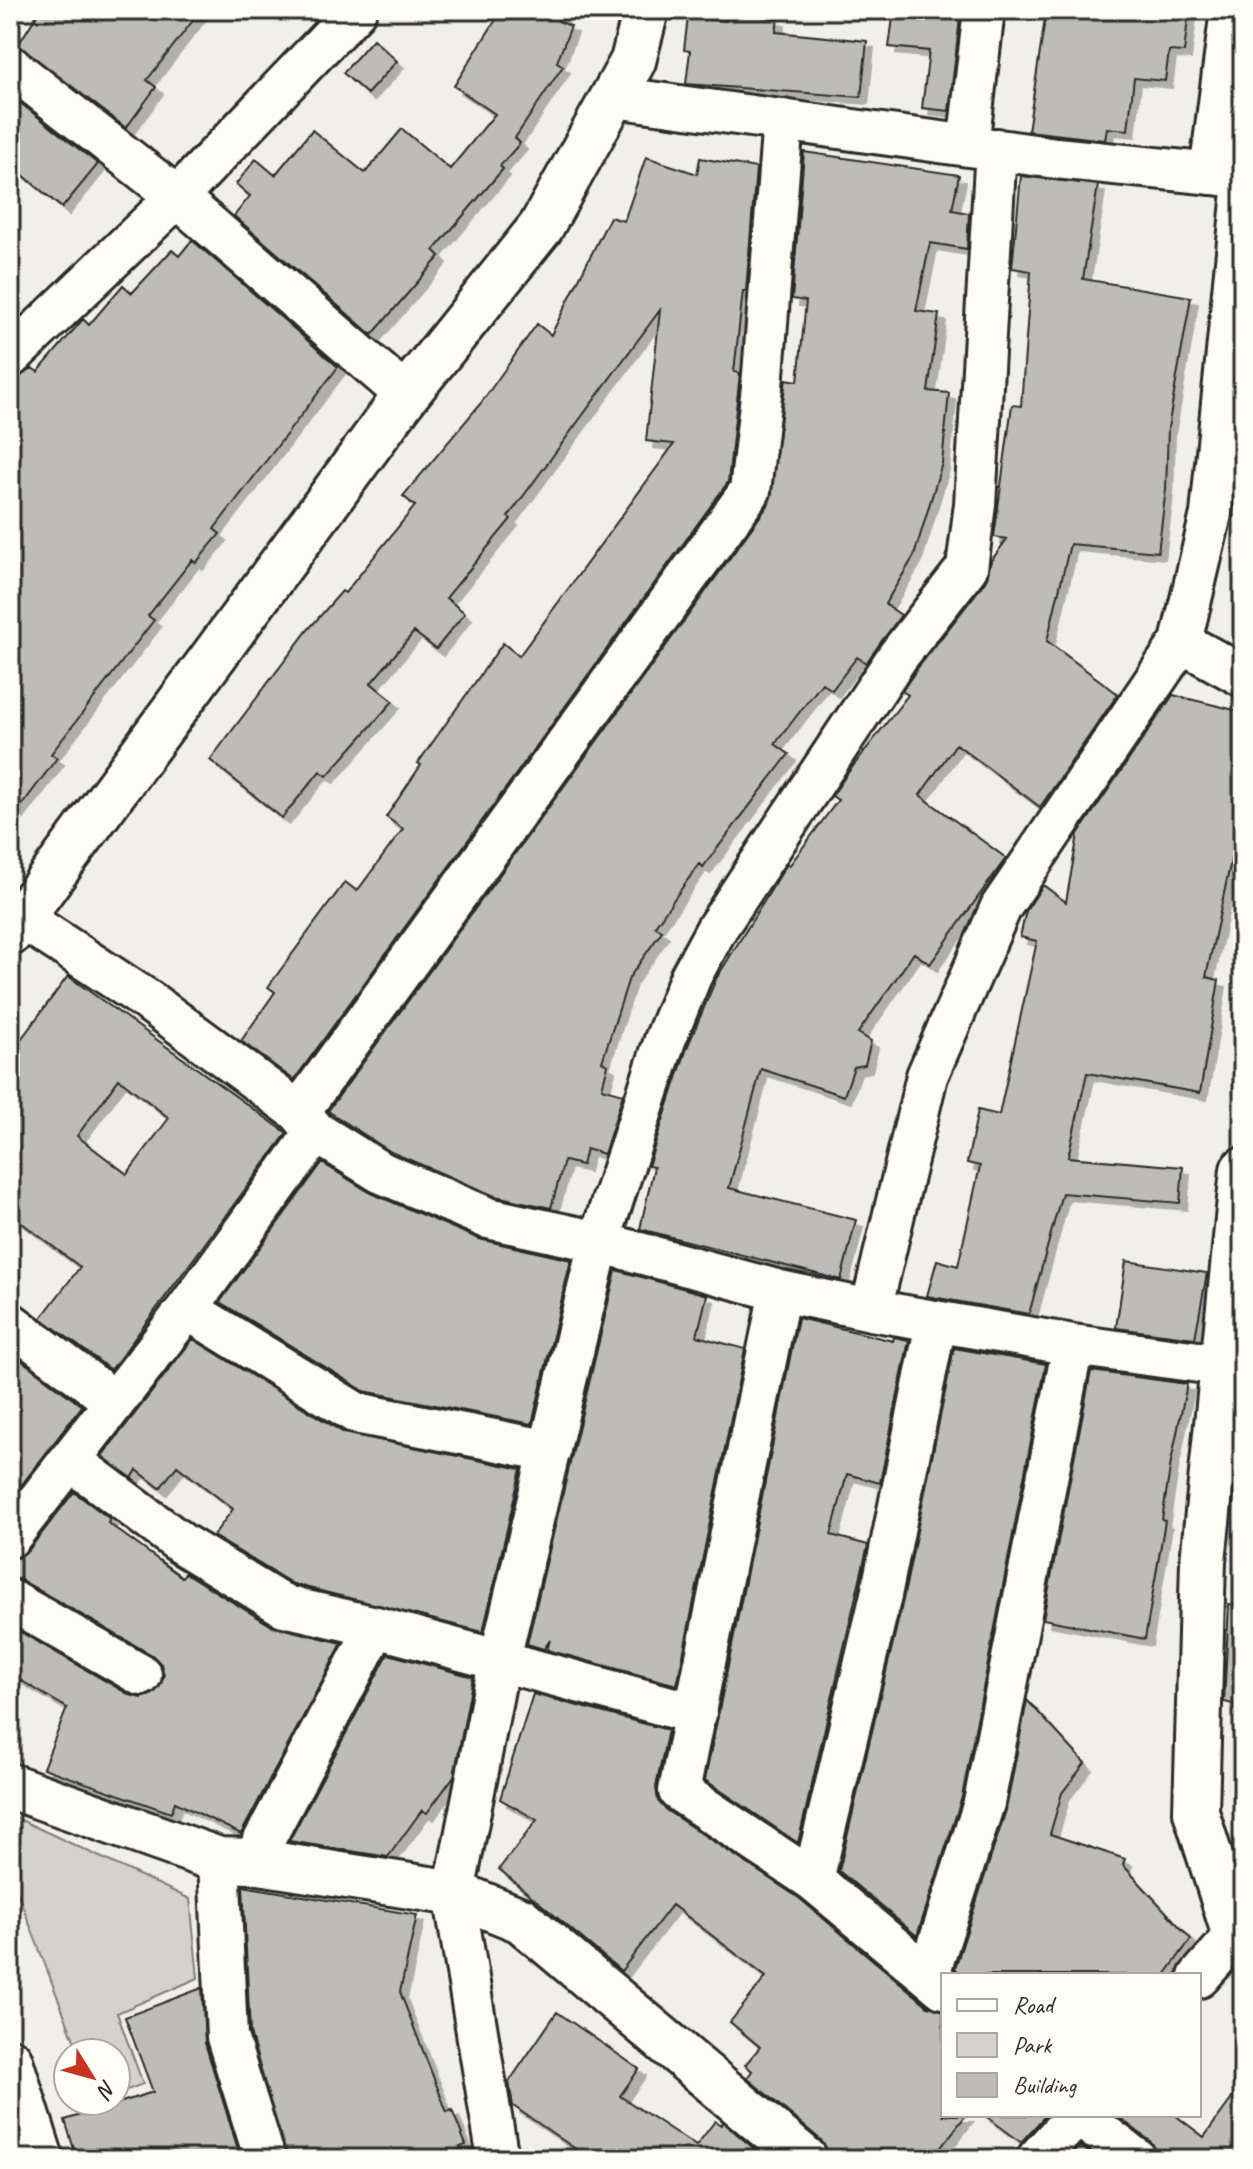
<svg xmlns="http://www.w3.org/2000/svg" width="1253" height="2169" font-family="Caveat,sans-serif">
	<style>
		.green { fill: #d3d2cf; stroke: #7f7e7d; stroke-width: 2 }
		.building { fill: #bdbcb8; stroke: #2b2b2b; stroke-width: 2; fill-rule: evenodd; filter: url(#shadow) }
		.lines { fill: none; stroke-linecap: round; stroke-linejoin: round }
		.minor-casing { stroke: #2b2b2b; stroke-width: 46 }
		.tertiary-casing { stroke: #2b2b2b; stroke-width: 50 }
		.secondary-casing { stroke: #2b2b2b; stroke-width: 50 }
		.minor { stroke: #fdfcf7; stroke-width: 40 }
		.tertiary { stroke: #fdfcf7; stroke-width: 44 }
		.secondary { stroke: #fdfcf7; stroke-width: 44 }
	</style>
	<defs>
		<filter id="shadow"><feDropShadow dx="7" dy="7" stdDeviation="0" flood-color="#0004"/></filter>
	</defs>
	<rect width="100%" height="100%" fill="#f0efeb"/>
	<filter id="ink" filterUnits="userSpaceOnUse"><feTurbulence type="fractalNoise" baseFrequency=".0125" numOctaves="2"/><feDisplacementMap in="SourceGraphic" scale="16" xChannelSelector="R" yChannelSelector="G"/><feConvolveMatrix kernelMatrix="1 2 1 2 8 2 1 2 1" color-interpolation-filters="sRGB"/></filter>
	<g filter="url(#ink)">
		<path class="green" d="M10,1815L190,1899L198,1978L117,2013L143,2084L116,2094V2053H79L10,1873Z"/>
		<path class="building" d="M40,10H201L147,80L156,87L126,128L18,45Z
			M502,10H564L558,21L571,26L557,62L563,66L515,138L520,143L500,166L503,169L434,250L440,256L372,335L234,216L250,196L236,184L256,159L275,175L312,130L365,173L402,129L450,169L495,114L454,86Z
			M894,10H961L949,111L922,108L929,51L889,47Z
			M1100,10H1189L1184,52L1169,51L1165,81L1134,78L1128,130L1107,128L1105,140L1028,131L1046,12L1100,16Z
			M728,12L778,19L776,32L867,41L861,97L686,84L690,51L684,50L688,17L726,21Z
			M373,39L397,61L367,94L343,73Z
			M10,95L98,164L62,208L10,164Z
			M804,152L959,175L952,210L969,213L967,249L930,243L916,311L939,314L928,391L949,393L942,463L914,556L885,604L901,615L866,663L857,657L832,690L822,683L775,744L789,754L703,867L699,864L655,926L662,931L629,978L602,1062L608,1065L602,1088L623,1094L604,1154L586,1149L582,1165L564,1161L551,1208L495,1196L391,1152L328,1111L769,504L786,379L798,381L806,301L792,299Z
			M646,157L697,174L700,158L756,168L746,291H743L734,372L740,373L728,482L294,1080L241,1041L275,992L268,987L345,882L357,891L403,829L386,817L421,765L418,763L503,643L519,656L674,444L646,441L660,310L508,517L511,519L446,598L465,613L436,649L414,632L371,683L393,701L327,776L320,771L282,818L210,760L307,631L342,591L345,593L415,506L403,496L481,403L537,324L551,335L610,217L624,221Z
			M1021,176L1098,185L1083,279L1191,297L1168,428L1166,489L1158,552L1070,544L1047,641L1118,694L1040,807L956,744L920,795L1006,858L930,964L914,953L858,1033L871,1041L865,1065L854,1067L844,1096L761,1069L729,1188L856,1220L841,1280L640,1229L654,1167L648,1166L687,1048L716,979L787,864L789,866L838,800L832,796L847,774L908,695L902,691L917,669L985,582L991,561L1007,539L994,537L1012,405L1021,406L1031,271L1012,268Z
			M192,240L338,367L214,529L220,534L196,563L192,560L148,616L154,620L51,754L57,758L10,821V384L32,368L38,372L83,319L89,325L123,285L132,293L172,250L179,256Z
			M1173,695L1243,712V805L1206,977L1219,980L1200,1093L1087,1073L1068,1157L1183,1167L1180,1203L1062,1193L1029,1314L927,1296L937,1260L958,1266L980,1166L967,1163L978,1110L999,1115L1037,941L1020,937L1026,911L1043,885L1066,902L1078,834Z
			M68,976L287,1133L111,1370L41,1318L80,1267L10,1214V1054ZM119,1079L169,1118L127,1174L77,1136Z
			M322,1163L371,1193L479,1239L571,1260L532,1424L364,1391L220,1302Z
			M1126,1261L1207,1273L1195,1338L1116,1328Z
			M616,1270L707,1295L697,1336L745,1349L677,1685L547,1650L550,1640L544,1649L527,1644Z
			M798,1318L893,1341L894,1337L909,1340L880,1483L847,1474L831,1535L868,1545L798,1843L705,1780Z
			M193,1339L344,1433L521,1469L483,1632L293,1584L213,1536L233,1509L177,1466L160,1488L137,1470L132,1478L102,1456Z
			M954,1348L1046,1364L962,1797L917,1936L839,1871L903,1600Z
			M13,1354L82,1406L10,1500V1358Z
			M1091,1371L1187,1384L1171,1462L1162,1520L1165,1521L1145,1639L1043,1619Z
			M74,1492L110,1519L108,1523L182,1577L185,1573L272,1626L342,1643L241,1834L175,1802L171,1813L43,1768L67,1708L10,1674V1626L130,1695L142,1698L153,1694L164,1676L161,1664L152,1655L21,1580L10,1577V1560L28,1551Z
			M1229,1604L1243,1606V1706L1224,1702Z
			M388,1654L473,1677L454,1776L427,1813L422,1810L388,1857L289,1841Z
			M533,1694L668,1730L656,1787L658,1801L666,1810L799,1898L928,2006L943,2010V2115H966L932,2159H829L821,2140L747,2078L752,2071L745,2065L760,2047L730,2022L766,1977L672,1905L621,1971L499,1869L537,1820L500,1799Z
			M1027,1700L1085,1763L1062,1793L1050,1834L1125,1859L1123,1865L1191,1939L1165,1975H961L955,1968L1006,1810Z
			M243,1886L417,1915L400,1992L447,2112L452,2110L466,2145L460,2147L465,2159H287L250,2033Z
			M202,1988L205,2043L241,2159H77L65,2120L153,2092L125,2017Z
			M557,2012L639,2069L620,2096L696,2146L715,2121L721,2125L723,2122L766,2159H590L513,2106L509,2082Z
			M1243,2083V2159H1159L1150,2141L1116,2115H1175L1204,2137Z
			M984,2115H1046L1021,2142Z
			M1080,2146L1098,2159H1068Z"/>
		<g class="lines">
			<defs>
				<path id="minor" d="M10,66L177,197L406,395
					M614,97L1056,158L1243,177
					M968,146L984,10
					M1210,174L1231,10
					M10,357L177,197L356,10
					M1181,642L1243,676
					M10,910L150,1002L299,1112L316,1132L380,1172L488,1218L599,1242L780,1291L871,1310L1073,1345L1243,1368
					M299,1112L750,491L762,387L783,120
					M780,1291L679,1791L813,1880L943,1988
					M187,1309L356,1413L550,1451
					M871,1310L927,1076L1001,907L1181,642L1211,514L1243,191
					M10,1323L114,1401
					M70,1460L182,1544L284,1606L376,1627L696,1714
					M10,1537L187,1309L316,1132
					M10,1600L141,1675
					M219,1860L227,2037L265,2159
					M253,1861L376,1627
					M813,1880L881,1595L936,1323
					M929,1974L984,1803L1073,1345
					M1199,1977L1235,1936
					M1078,2115L1136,2159
					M498,2159L454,1893L499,1663L599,1242L665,1040L691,976L717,928L898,656L967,568L975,504L996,149
					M1037,2159L1077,2115"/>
				<path id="tertiary" d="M1243,1170L1203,1561L1196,1812L1235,1936L1243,1946
					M10,1786L219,1860L253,1861L454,1893L521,1920L805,2159
					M10,2061L41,2159"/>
				<path id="secondary" d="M10,933L406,395L541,227L633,61L646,10"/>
			</defs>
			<use href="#minor" class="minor-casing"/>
			<use href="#tertiary" class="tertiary-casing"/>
			<use href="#secondary" class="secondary-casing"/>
			<use href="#minor" class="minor"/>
			<use href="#tertiary" class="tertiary"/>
			<use href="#secondary" class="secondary"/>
		</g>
	</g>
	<rect width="1253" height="2169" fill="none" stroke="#fdfcf7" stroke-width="40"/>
	<rect x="20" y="20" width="1213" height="2129" fill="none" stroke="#2b2b2b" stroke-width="3" filter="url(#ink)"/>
	<rect x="941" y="1973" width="260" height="144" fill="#fdfcf7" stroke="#a9a8a5" stroke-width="2"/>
	<rect x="957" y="1999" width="40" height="12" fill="#fdfcf7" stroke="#a9a8a5" stroke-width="2"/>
	<text x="1013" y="2013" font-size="24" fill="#2b2b2b">Road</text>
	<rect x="957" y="2033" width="40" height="24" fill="#d3d2cf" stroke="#a9a8a5" stroke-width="2"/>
	<text x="1013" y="2053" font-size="24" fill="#2b2b2b">Park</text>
	<rect x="957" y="2073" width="40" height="24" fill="#bdbcb8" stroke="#a9a8a5" stroke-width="2"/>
	<text x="1013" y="2093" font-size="24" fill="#2b2b2b">Building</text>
	<g transform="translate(92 2077) rotate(127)"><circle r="38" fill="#fdfcf7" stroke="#a9a8a5" stroke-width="2"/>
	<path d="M0-6L14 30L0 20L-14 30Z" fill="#c8321e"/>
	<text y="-12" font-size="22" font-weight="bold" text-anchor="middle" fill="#2b2b2b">N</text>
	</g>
</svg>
